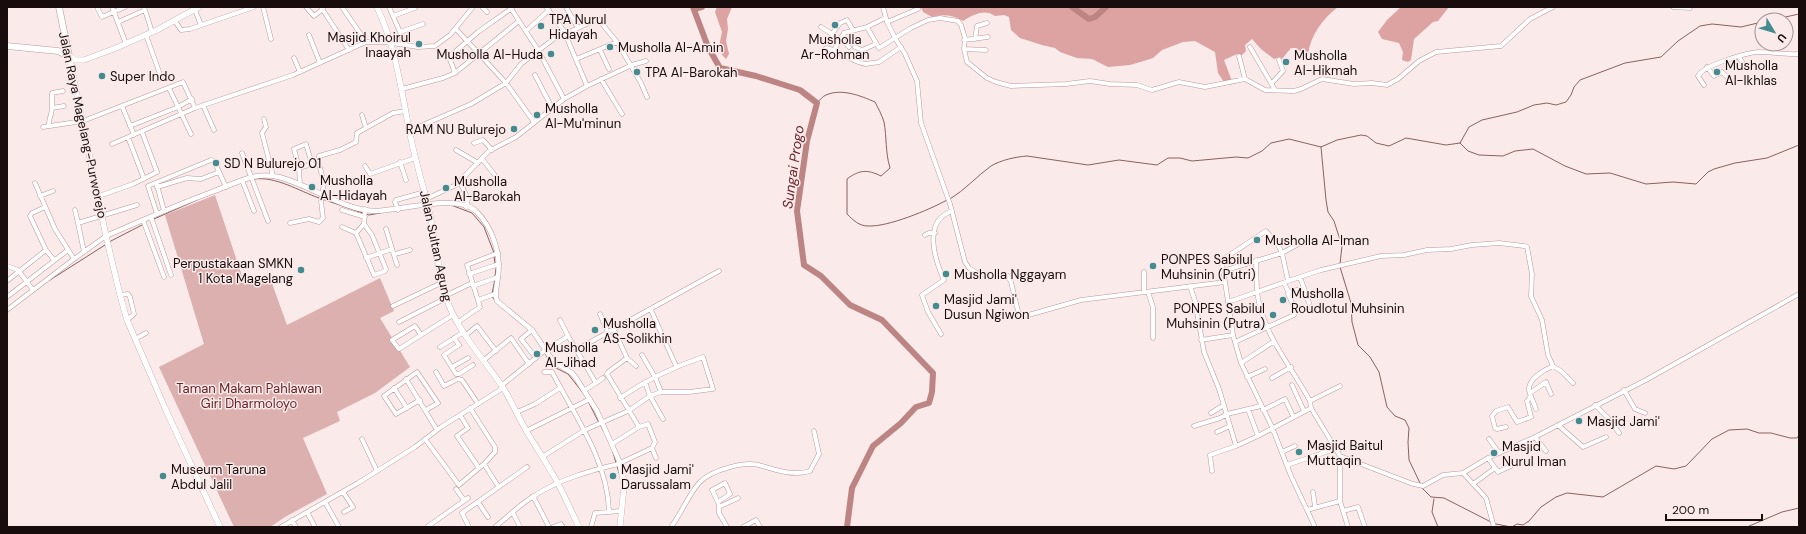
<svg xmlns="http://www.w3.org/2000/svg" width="1806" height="534" font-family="'DM Sans',sans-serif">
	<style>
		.green { fill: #dcb0af }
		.forest { fill: #dca3a2 }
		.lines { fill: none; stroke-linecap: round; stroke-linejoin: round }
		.stream { stroke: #8b6160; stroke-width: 1 }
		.river { stroke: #bc8584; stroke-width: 6 }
		.minor-casing { stroke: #bc9898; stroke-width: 5 }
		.tertiary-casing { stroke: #bc9898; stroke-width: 5.5 }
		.secondary-casing { stroke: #bc9898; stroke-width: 6 }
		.primary-casing { stroke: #bc9898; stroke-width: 7 }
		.minor { stroke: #fff; stroke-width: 4 }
		.tertiary { stroke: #fff; stroke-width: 4.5 }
		.secondary { stroke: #fff; stroke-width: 5.5 }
		.primary { stroke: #fff; stroke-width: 6 }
		.poi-dot { fill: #438b8f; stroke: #faeaea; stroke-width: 1.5 }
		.labels { text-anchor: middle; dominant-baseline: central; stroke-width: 3; stroke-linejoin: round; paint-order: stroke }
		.poi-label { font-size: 13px; fill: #180c0c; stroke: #faeaea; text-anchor: start }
		.street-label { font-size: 13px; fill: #180c0c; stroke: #faeaea }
		.park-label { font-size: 13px; fill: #682328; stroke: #faeaea }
		.water-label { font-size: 14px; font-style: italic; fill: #692428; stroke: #faeaea }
	</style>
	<rect width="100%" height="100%" fill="#faeaea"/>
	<path class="green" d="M215,195L244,282L269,275L287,325L380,278L394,311L380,318L410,367L375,393L337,412L340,421L303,438L327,494L285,517L270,527H234L159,367L204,344L165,215Z"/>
	<path class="forest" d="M717,7H732L727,19L728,29L726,41L729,54L726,59C716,50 720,43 722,32L715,12Z
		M921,7H1338C1322,19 1311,35 1308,54L1306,55L1296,48H1291L1282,59L1280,57L1274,59L1261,49L1252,39L1245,45L1246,51L1242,55L1237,54L1224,60L1233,84L1226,85L1218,73L1215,52L1195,41L1183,42L1162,50L1153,58L1147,60L1130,65L1108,67L1092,59L1077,58L1060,52L1055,48L1042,45L1020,38L1011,30L1009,17L1004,15L995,16C985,8 972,15 963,21C954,15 942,14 932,17L923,12Z
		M1401,7H1449L1438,21L1433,22L1414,39L1411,60L1408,62L1402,60L1403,52L1399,43L1382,39L1378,32L1387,20Z"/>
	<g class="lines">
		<path class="stream" d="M1772,20L1799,14
			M817,103C820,100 823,96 826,95C842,88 861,96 875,102C878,108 882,115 884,122C887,138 885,151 890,168L881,176C867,169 859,170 847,179V214C853,220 859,226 868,226C888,227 929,210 947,200
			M1460,143L1468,151L1479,155L1503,156L1515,151L1533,149L1565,166L1586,174L1610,173L1646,184L1673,182L1696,184L1708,172L1714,169L1735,163L1767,158L1799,145
			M1321,147L1326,200L1328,212L1334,221L1342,246L1340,264
			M254,179C276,176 299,191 319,198
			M322,199L363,213
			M950,199C965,190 977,176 991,166C1001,160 1015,157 1027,156L1088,165L1119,160L1157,165L1168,158H1180L1192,161L1236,157L1248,158L1262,151L1271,143L1289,139L1321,147L1337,140L1361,135L1367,136L1376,143L1389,146L1406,138L1446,145L1460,143L1469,127L1482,120L1517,112L1534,105L1547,103L1556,105L1566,102L1571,95L1574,87L1580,80L1625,63L1661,57L1678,41L1700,26L1712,24L1741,27L1762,22
			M451,205L472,213L484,227L494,253
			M366,214L369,215L380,213
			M154,219L197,200
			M109,242L144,224
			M494,256L495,264
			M1340,267L1351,303L1352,322L1358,345L1370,357L1379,372L1387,407L1395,416L1405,420L1409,428L1408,442L1409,460L1420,483
			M495,276L496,268
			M50,280L105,245
			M492,294L495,279
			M492,297L503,309
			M545,353L552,366L568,374L583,393
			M588,401L599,423
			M601,426L604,432
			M612,449L616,463
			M617,466L619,473
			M1422,488L1431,497L1444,498L1491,522
			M1434,499L1432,512L1438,527
			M1496,524L1511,527
			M1512,527L1517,524L1523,525L1529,521L1541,507L1556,497L1567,493L1603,497L1656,466L1674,469L1686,466L1712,439L1729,430L1747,429L1759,433H1771L1790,438H1797L1799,435
			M1621,527H1628
			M1747,527L1782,512L1799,508"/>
		<path class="river" d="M693,7L708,47L720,68L756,76L800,90L817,103L807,141L797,211L804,265L821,276L850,305L882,320L933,373L932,392L929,403L916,407L901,423L873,446L852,488L847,527
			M1072,7L1089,19L1095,17L1106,7
			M694,9L702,7"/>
		<defs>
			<path id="minor" d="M97,7L102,17L125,7
				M112,7L126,44
				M144,7L152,32
				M263,7L271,39
				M306,7L314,16L323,9
				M321,7L349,50
				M342,7L366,42
				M389,7L400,32L404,45
				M482,7L487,12
				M510,7L538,50L564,99
				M566,7L578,28L598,19L617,42L576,59
				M1673,7L1690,8
				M195,10L201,25
				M393,16L415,8
				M175,21L181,30L190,29L254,7
				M118,22L145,10
				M887,22L918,9
				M821,27L832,34L840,23L847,20L853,30
				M867,27L879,48L895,38L887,22L883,7
				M456,29L506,83L534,122
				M526,31L549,10
				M400,32L423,24
				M565,34L578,28
				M146,35L161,77
				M309,35L320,63
				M840,38L849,47
				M975,39L977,26L987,23
				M964,40L988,37
				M617,42L641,83L647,97
				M855,47L862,50L876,44
				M1250,47L1275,90
				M825,49L827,48C839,51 856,64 866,64C870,63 875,63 879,62L901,47
				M964,49L986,50
				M600,50L609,69
				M834,50L844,33L867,27L885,18
				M1239,56L1245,79
				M1739,57L1742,62
				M294,58L300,72
				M1707,67L1714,76L1722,72L1728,78
				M455,73L449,57L478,32L512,8
				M535,75L552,108
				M601,79L622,114
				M1272,83L1283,71L1279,60
				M1704,85L1698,76C1704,65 1746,53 1758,52C1772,52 1785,55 1799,54
				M587,86L632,65L646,61
				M169,88L191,134
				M402,89L443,78L455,73L519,21
				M203,105L214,130
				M122,106L134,135
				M52,108V93L63,91
				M362,115L366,128
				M264,119L266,127L262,133L273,176
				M49,126C48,119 52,115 52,108L64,106
				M130,126L178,107L192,99
				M43,127L83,121L183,82L195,108L293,75L366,42H385L418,47L435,46L450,35L473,7
				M409,131L471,104L506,83L521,64L564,31
				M128,137L144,179
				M474,143L483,140L492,150
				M112,144L195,108
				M456,150L478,163
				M242,153L268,221
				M482,159L494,174
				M400,162L406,180
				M365,166L370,174L415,158
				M299,168L294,149L306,144L312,164L299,168L300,185
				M242,180L254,211
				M460,182L468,199L466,207
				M35,183L55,229L74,259
				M157,185L164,211
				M157,187L187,178L201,179L219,172
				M40,196L53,191
				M99,196L133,184L157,172L142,132
				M426,199L456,185L489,151L516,137L564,99L587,86L564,31L546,7
				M45,207L32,213L30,216L46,250L54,260
				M75,210L78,223
				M342,210L365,217
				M398,210L395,202L396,200L425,192
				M157,214L148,186L211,160L214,161L226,187
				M151,217L171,275
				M143,220L164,277
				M290,223L309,219L319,222L323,218L321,201L324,183L318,160L319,156L340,150L356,142L357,133L393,113L406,111
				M364,224L356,233L374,275L385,271L386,269L372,235L364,224L365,209
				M342,227L356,233
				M386,229L397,265
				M925,235L929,233H935
				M84,252L78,223L137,205
				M395,254L410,250
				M366,258L392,249
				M1256,260L1257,292L1288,281
				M7,266L18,270L33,290
				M1223,271L1222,263L1225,258L1266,231L1278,245L1282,253L1304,241
				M469,274L499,264
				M1300,277L1309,303
				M7,281L46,250
				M1225,282L1223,271L1282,253L1288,281L1321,270L1381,256L1404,255L1427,250L1451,249L1472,245L1499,243L1524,246L1527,247L1532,274L1531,296L1542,320L1548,355L1553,366L1561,371L1573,383
				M1284,283L1289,293
				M473,286L498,277
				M1190,286L1195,301L1204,352L1219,389L1236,446L1258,436L1311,408L1340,456V501
				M1144,292V272
				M1148,292L1153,307V338
				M120,295L128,294L130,297L134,314L127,320
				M445,296L472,283
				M7,297L68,250
				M478,300L495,294
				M1228,302L1257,292C1263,335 1290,364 1310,401
				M393,306L443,282
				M7,310L74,259L106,236
				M651,310L676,366
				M600,314L608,333
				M560,320L568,336
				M399,322L446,298
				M458,322L480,307L467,265L498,253
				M532,330L521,339L536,358
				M614,330L627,358L636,366
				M941,334L928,312L922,295L944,280C935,260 922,221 952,211
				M421,335L399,349L392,340L415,326L421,335L453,315
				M466,335L477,326L496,351
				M454,338L459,345L444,355L456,374H459L473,365
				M135,339L146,333
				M1201,340L1233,335
				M1235,342L1294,315L1296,311L1288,294L1290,292L1304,288
				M440,347L464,332
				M576,350L719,271
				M484,360L511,338L529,364
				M1241,363L1273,342
				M452,367L468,358
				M436,372L444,386L458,379L462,380L478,404
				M544,372H552C575,416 608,461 609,512
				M1247,377L1265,369
				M1272,378L1291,367
				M406,379L437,430
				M645,382L650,396L661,392
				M596,383L603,378
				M1292,385L1304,411
				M501,386L543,352L568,336L596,383L585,390
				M394,388L407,408
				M1624,390L1635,409L1645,413
				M1530,393L1546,382L1551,394
				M620,398C646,380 673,367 703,357L713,389L689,392H661L655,377L642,355
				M420,400L396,414L384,396L417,372L438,403L426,410
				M1595,405L1608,418L1619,433
				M470,408L495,447V452L484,464
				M1311,408L1310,401L1340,386
				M1248,409L1258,436
				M1536,409C1534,403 1530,396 1529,390C1528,379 1544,370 1553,366
				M1263,410L1285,399L1293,416
				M517,412L535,404L560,388
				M1211,413L1224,405
				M460,415L468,428L457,436L479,468L484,464L498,486
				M1558,425L1583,447L1606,437
				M1194,426L1220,418L1227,414L1261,406
				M1506,427L1497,429L1495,428L1492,416L1496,411L1508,407L1517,422L1531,417L1527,401L1531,396
				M526,431L590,399
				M1217,432L1230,426
				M1535,437L1546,451
				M362,439L377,471
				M425,439L459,485L479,468
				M1489,439L1499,453
				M612,444L639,427L607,374L608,372L627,358
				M652,448L656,458
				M1282,452L1295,446
				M1340,456L1413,484L1423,486L1443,475L1463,473
				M542,457L585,430L628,411L650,396L663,419
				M1488,458L1498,472L1511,466
				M620,463L652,448L655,442L648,424L639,427
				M1287,465L1335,449
				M1212,471L1210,455L1236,446
				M1473,484L1495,468
				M456,489L464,500
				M343,492L353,507L344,512
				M1313,492L1315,507
				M533,496L549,527
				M325,502L339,527
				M478,502L488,517
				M718,502L730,494L725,483L712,490L718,502L719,507
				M1307,510L1315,527
				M1343,511L1358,507L1365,527
				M307,512L315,527
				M513,513L520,527
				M292,520L296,527
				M281,527L358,483L415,447L441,427L503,388
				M427,527L468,498
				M469,527L462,513L527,467
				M495,527C508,517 520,504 534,496C560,479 589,471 618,464
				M553,527L561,524L563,527
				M591,527L595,513L621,511
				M671,527C681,514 689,494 699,483C711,470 746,460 762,466C778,471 795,476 810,471L819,454L814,431
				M727,527L719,513V507L738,498
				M743,527L756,520L760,527
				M1348,527L1340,501L1307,510L1291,476L1272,427L1241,363L1233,335L1225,282L1081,300L1025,316L1019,315L1011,282L1008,276L995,277L977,273L969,268L965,262L950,204L921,123L917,81L905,54L895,38L911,28L928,20L940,18L958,21L961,25L965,38L964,49L967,62L987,78L996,82L1011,86L1066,84L1090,81L1110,84L1137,85L1152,90L1179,82L1205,87L1245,79L1265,90L1294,91L1301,89L1322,79L1354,84L1372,83L1387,85L1398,79L1419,61L1436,52L1501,46L1530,19L1553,7
				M1494,527L1486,498L1463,473L1488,458L1535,437L1646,380L1799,294"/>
			<path id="tertiary" d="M106,236C141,221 176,205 212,192C225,187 238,181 252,177C261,175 270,175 279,177C310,185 343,210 375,211C400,211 457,193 476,211C493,228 501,254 498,277C497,285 494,294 497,301L532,330L553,361L572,373L576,378L597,411L620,463L618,464"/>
			<path id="secondary" d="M377,7C395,45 401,88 409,129C414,157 423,184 429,211C436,240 437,269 446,297C456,330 485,360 504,389C512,403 519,418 527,432C536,447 546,462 555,478C564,494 571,511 579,527
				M69,56L106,236L120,295L127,320L165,408L220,527
				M69,56L76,60H84L116,48L157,30L199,7
				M620,463L624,486L620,527"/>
			<path id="primary" d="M59,7L69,56
				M7,46L58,51L69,56"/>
		</defs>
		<use href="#minor" class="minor-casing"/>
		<use href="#tertiary" class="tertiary-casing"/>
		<use href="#secondary" class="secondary-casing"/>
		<use href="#primary" class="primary-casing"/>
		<use href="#minor" class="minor"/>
		<use href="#tertiary" class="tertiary"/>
		<use href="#secondary" class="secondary"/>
		<use href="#primary" class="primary"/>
	</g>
	<g class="poi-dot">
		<circle cx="835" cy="25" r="4"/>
		<circle cx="541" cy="26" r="4"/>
		<circle cx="419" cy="44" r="4"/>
		<circle cx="610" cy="47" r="4"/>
		<circle cx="551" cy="54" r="4"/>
		<circle cx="1286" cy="62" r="4"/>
		<circle cx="637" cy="72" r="4"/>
		<circle cx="1717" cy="72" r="4"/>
		<circle cx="102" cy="76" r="4"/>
		<circle cx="537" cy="115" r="4"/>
		<circle cx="514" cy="129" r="4"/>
		<circle cx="216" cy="163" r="4"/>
		<circle cx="312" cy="187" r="4"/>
		<circle cx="446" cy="188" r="4"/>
		<circle cx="1257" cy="240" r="4"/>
		<circle cx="1153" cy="266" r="4"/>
		<circle cx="301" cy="270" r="4"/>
		<circle cx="946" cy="274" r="4"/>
		<circle cx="1283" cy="300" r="4"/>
		<circle cx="936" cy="306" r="4"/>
		<circle cx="1273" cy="315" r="4"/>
		<circle cx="595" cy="330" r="4"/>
		<circle cx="537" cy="354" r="4"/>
		<circle cx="1579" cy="421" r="4"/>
		<circle cx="1299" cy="452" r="4"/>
		<circle cx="1494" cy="453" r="4"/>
		<circle cx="163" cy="476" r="4"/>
		<circle cx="613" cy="476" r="4"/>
	</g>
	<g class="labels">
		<g class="poi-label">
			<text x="549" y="19">TPA Nurul<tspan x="549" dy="15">Hidayah</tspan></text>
			<text x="411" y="37" text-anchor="end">Masjid Khoirul<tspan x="411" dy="15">Inaayah</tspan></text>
			<text x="835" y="39" text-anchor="middle">Musholla<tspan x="835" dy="15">Ar-Rohman</tspan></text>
			<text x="618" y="47">Musholla Al-Amin</text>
			<text x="543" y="54" text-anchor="end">Musholla Al-Huda</text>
			<text x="1294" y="55">Musholla<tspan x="1294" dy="15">Al-Hikmah</tspan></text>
			<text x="1725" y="65">Musholla<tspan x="1725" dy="15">Al-Ikhlas</tspan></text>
			<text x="645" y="72">TPA Al-Barokah</text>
			<text x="110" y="76">Super Indo</text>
			<text x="545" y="108">Musholla<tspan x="545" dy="15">Al-Mu'minun</tspan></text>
			<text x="506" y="129" text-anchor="end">RAM NU Bulurejo</text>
			<text x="224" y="163">SD N Bulurejo 01</text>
			<text x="320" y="180">Musholla<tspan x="320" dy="15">Al-Hidayah</tspan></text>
			<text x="454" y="181">Musholla<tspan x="454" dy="15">Al-Barokah</tspan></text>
			<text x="1265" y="240">Musholla Al-Iman</text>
			<text x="1161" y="259">PONPES Sabilul<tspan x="1161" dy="15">Muhsinin (Putri)</tspan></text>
			<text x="293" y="263" text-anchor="end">Perpustakaan SMKN<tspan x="293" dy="15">1 Kota Magelang</tspan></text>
			<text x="954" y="274">Musholla Nggayam</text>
			<text x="1291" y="293">Musholla<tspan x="1291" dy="15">Roudlotul Muhsinin</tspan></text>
			<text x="944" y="299">Masjid Jami'<tspan x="944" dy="15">Dusun Ngiwon</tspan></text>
			<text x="1265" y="308" text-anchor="end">PONPES Sabilul<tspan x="1265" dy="15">Muhsinin (Putra)</tspan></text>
			<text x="603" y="323">Musholla<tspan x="603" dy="15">AS-Solikhin</tspan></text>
			<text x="545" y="347">Musholla<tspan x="545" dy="15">Al-Jihad</tspan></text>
			<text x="1587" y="421">Masjid Jami'</text>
			<text x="1307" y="445">Masjid Baitul<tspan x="1307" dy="15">Muttaqin</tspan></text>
			<text x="1502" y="446">Masjid<tspan x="1502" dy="15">Nurul Iman</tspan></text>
			<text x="171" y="469">Museum Taruna<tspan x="171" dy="15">Abdul Jalil</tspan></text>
			<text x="621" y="469">Masjid Jami'<tspan x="621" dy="15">Darussalam</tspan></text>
		</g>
		<g class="street-label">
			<text transform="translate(83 125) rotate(78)">Jalan Raya Magelang-Purworejo</text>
			<text transform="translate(436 246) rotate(78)">Jalan Sultan Agung</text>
		</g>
		<g class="park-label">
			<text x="249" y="388">Taman Makam Pahlawan<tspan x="249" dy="15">Giri Dharmoloyo</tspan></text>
		</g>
		<g class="water-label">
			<text transform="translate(793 167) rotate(-82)">Sungai Progo</text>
		</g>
	</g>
	<rect width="1806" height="534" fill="none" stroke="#180c0c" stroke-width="16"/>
	<g transform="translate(1774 32) rotate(128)"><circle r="19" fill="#faeaea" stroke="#a09191"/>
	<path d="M0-3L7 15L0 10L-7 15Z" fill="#438b8f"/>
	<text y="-6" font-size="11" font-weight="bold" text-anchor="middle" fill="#180c0c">U</text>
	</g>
	<path d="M1666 514v6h96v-6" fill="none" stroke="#180c0c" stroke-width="2"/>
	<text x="1672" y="514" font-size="12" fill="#180c0c" stroke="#faeaea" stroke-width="3" paint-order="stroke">200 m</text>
</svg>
